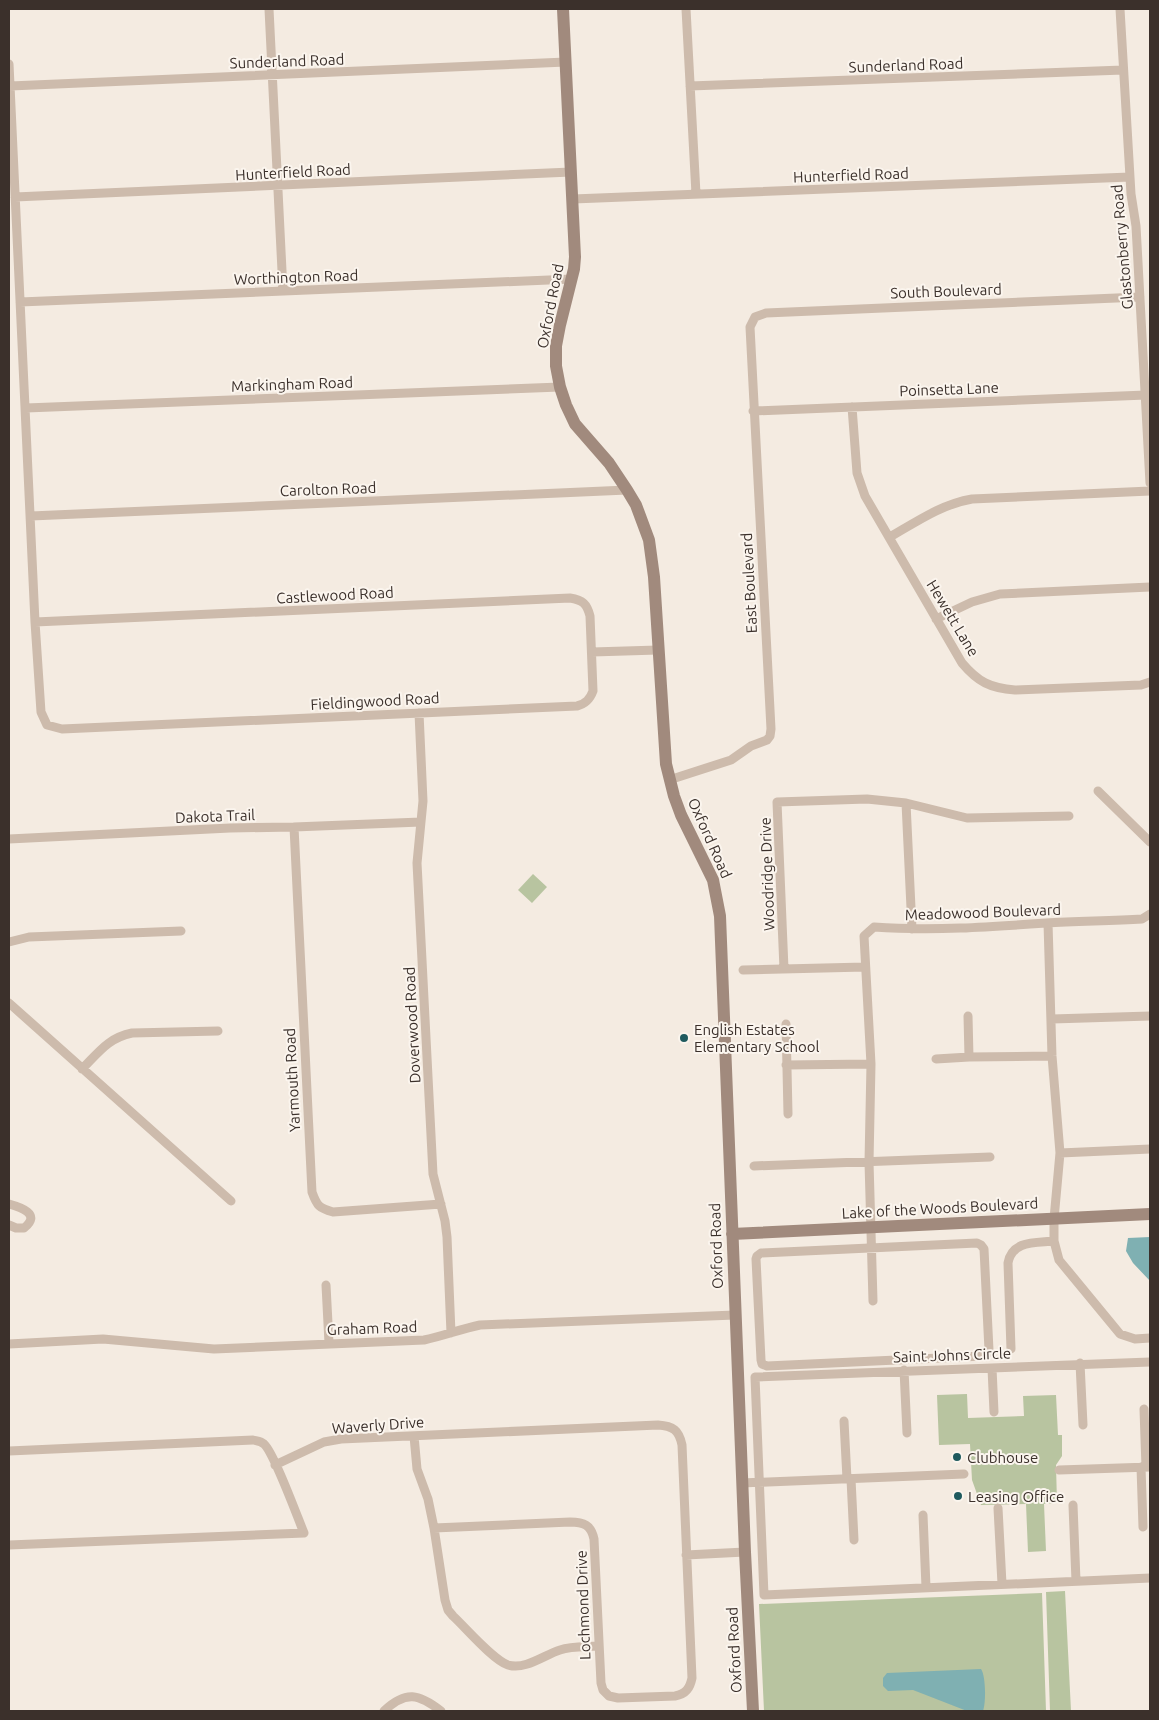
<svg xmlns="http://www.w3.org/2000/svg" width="1159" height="1720" font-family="Ubuntu,sans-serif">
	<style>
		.green { fill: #b8c4a0 }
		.water { fill: #7fb0b2 }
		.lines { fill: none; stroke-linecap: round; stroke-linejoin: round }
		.street { stroke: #cdbbac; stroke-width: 9 }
		.secondary { stroke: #a18a7d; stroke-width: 12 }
		.poi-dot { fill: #1f5a5e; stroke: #fbf5ee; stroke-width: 2 }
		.labels { text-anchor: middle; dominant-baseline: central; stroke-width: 4; stroke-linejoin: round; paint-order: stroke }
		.street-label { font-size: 15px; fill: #3b302b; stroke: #fbf5ee }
		.poi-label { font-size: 15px; fill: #3b302b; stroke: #fbf5ee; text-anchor: start }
	</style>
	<rect width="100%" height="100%" fill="#f4ebe1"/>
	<path class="green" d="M533,874L547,887L532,903L518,890Z
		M967,1394L968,1418L1024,1416L1023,1396L1056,1395L1058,1435H1062V1456L1056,1465L1057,1503L1044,1504L1046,1551L1028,1552L1026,1504L981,1505L972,1480L970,1444L939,1445L937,1395Z
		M1065,1591L1071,1711H1050L1046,1592Z
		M1042,1593L1046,1711H764L759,1604Z"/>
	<path class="water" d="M1150,1237V1281L1133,1263L1126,1251L1128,1238Z
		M981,1669C986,1676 986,1703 983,1711H967L913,1690L888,1691L883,1686V1678L887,1673Z"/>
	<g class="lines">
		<path class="street" d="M269,9L283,291
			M686,9L696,194
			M1120,9L1131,194L1136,226L1150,483
			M9,64L35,622L41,712L47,725L62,729L577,706C586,704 590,699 593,691L590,616C587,604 583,600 570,598L35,622
			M10,86L566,62
			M690,86L1123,70
			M15,197L571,172
			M573,199L1130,177
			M20,302L572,279
			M852,407L857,473L865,496L962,663C978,682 990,688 1015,690L1141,685L1150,682
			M26,408L560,387
			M753,411L1146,395
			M31,516L627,490
			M890,537C916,522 942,504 972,499L1150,491
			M936,619L972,602L1000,594L1150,587
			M592,652L658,650
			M419,713L423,801L417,863L433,1174L445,1221L447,1237L451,1333
			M669,780L731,760L751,746L767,740L770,736L771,729L750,327L755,317L766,313L1140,297
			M1098,791L1150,842
			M906,803L912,929
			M294,827L312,1192C317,1206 319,1208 333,1212L441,1204
			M9,839L230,828L294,827L421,822
			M1048,923L1052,1056L1060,1153L1054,1219V1241L1059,1260L1120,1334L1135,1339L1150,1338
			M9,942L29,937L181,931
			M784,969L777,802L867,799L906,803L967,818L1069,816
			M743,970L865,967
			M9,1003L231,1201
			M968,1016L969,1057
			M1052,1019L1150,1016
			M786,1024L788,1114
			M936,1059L969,1057L1052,1056
			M786,1065L871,1064
			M82,1069C99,1052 108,1038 132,1033L218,1031
			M1060,1153L1150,1149
			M754,1166L990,1157
			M9,1204C20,1207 42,1214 24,1228H16L9,1225
			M977,1243L981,1245L984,1249L989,1350L987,1354L983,1356L767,1366L762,1364L761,1360L756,1259L757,1256L761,1253Z
			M326,1285L329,1343
			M873,1301L869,1162L871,1064L864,936L874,927C932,931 989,927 1046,923C1078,921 1110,921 1142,919L1150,914
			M9,1344L103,1339L214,1349L424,1340C443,1336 461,1329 480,1325L735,1315
			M1011,1349L1008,1263C1012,1240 1036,1243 1054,1241
			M1150,1362L755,1377L764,1595L1150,1578
			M1080,1363L1083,1425
			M992,1368L994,1412
			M904,1370L907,1433
			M1144,1409L1146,1467
			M844,1421L847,1479
			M414,1436L417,1469L428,1499L434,1528L445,1600L448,1610L453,1616C466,1628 493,1660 508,1665C526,1670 544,1655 560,1650C572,1646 585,1647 598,1646
			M9,1451L253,1440C257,1441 261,1441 264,1444C274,1453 297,1516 304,1533L9,1545
			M275,1465L324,1442L341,1439L658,1425C673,1426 679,1430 682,1445L692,1678C690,1688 686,1694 675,1696L618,1698L609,1696L603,1690L601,1683L594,1539C591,1525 584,1522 570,1522L434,1528
			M1141,1467L1143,1527
			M1059,1470L1150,1467
			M851,1479L854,1540
			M742,1483L964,1474
			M1073,1505L1076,1581
			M998,1508L1002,1584
			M923,1515L926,1587
			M686,1555L745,1552
			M384,1711C406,1690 419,1694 441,1711"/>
		<path class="secondary" d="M563,9L575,257L574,269L560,325L556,346V366L560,387L566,405L575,424L609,463L627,490L636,505L649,540L654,577L666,764L674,796L681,815L713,880L720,916L745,1552L753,1711
			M732,1234L1150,1214"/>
	</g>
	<g class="poi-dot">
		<circle cx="684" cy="1038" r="5"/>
		<circle cx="957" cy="1457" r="5"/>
		<circle cx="958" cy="1496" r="5"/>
	</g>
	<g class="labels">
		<g class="street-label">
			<text transform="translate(287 61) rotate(-2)">Sunderland Road</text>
			<text transform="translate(906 65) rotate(-2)">Sunderland Road</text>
			<text transform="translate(293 172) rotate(-3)">Hunterfield Road</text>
			<text transform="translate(851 175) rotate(-2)">Hunterfield Road</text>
			<text transform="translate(1122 247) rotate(-95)">Glastonberry Road</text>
			<text transform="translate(296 277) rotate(-2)">Worthington Road</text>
			<text transform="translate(946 291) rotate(-2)">South Boulevard</text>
			<text transform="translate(550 306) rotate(-79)">Oxford Road</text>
			<text transform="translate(292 384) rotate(-2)">Markingham Road</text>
			<text transform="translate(949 389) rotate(-2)">Poinsetta Lane</text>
			<text transform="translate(328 489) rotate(-2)">Carolton Road</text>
			<text transform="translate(749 583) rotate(-93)">East Boulevard</text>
			<text transform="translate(335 595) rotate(-3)">Castlewood Road</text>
			<text transform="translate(953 618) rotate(59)">Hewett Lane</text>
			<text transform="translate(375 701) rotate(-3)">Fieldingwood Road</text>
			<text transform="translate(215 816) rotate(-2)">Dakota Trail</text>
			<text transform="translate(710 838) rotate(66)">Oxford Road</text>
			<text transform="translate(767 874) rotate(-92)">Woodridge Drive</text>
			<text transform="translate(983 912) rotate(-2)">Meadowood Boulevard</text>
			<text transform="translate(412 1025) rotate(-93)">Doverwood Road</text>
			<text transform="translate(292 1080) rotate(-93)">Yarmouth Road</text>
			<text transform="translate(940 1208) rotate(-3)">Lake of the Woods Boulevard</text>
			<text transform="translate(716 1246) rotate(-92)">Oxford Road</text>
			<text transform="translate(372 1328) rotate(-2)">Graham Road</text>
			<text transform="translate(952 1355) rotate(-2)">Saint Johns Circle</text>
			<text transform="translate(378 1425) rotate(-4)">Waverly Drive</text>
			<text transform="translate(583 1605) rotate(-92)">Lochmond Drive</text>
			<text transform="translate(734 1650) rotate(-93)">Oxford Road</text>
		</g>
		<g class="poi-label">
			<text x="694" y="1029">English Estates<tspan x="694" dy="17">Elementary School</tspan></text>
			<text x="967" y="1457">Clubhouse</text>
			<text x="968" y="1496">Leasing Office</text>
		</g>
	</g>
	<rect width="1159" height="1720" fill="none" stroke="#3b302b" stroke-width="20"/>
</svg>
